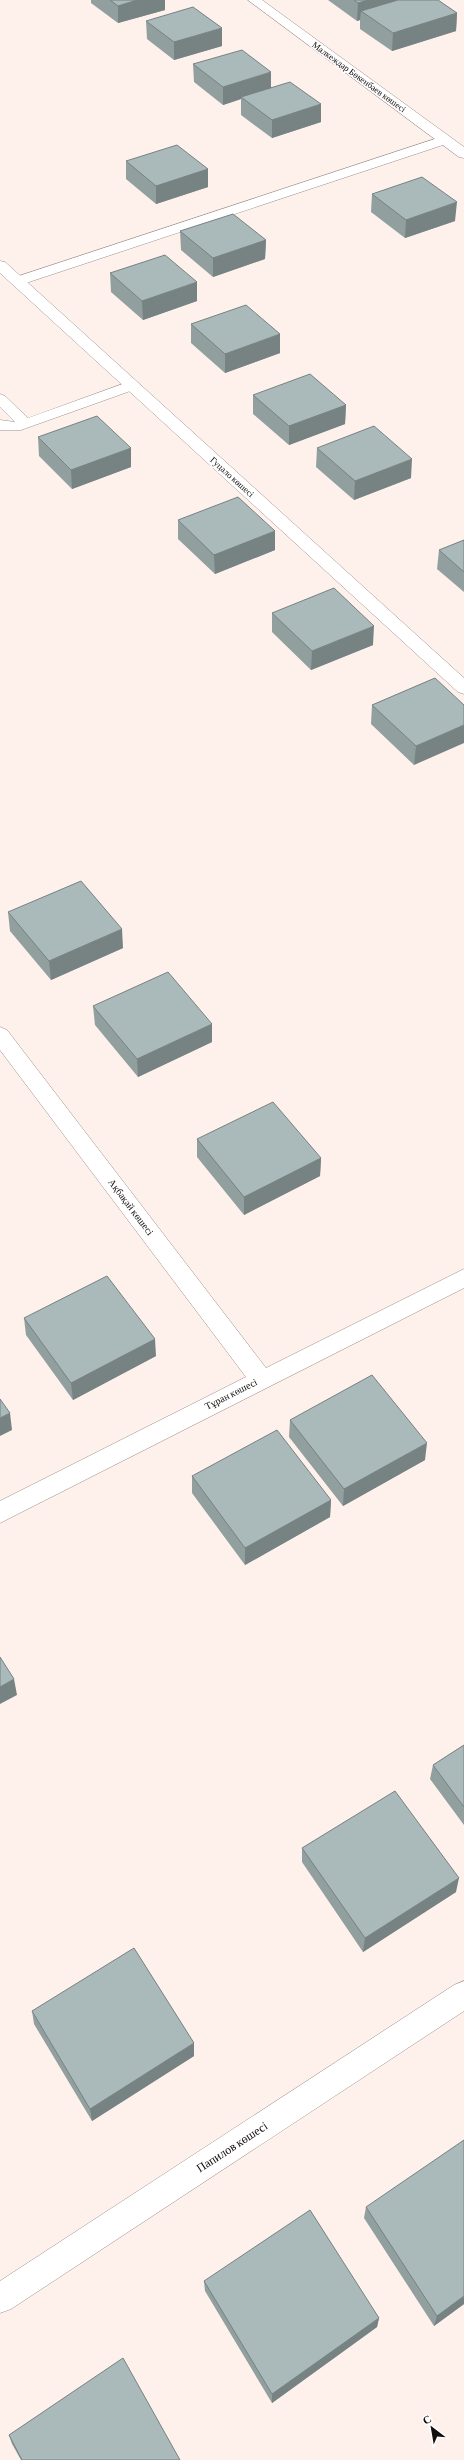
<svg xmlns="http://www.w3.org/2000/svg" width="464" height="2460" font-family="'Crimson Pro',serif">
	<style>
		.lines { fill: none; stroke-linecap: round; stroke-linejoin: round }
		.service-casing { stroke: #9b8f8b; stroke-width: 1 }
		.minor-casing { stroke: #9b8f8b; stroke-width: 1 }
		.service { fill: #fff; fill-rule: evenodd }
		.minor { fill: #fff; fill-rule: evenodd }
		.wall { fill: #929f9f }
		.shaded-wall { fill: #778282 }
		.building { fill: #aab9b9; stroke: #778282 }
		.labels { text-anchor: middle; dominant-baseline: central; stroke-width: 3; stroke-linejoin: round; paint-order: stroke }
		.far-street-label { font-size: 9px; fill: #130e0d; stroke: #fff }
		.street-label { font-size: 10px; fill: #130e0d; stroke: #fff }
		.near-street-label { font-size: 12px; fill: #130e0d; stroke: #fff }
	</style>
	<rect width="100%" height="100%" fill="#fef0eb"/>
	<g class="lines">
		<defs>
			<path id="service" d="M444,136L451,140L449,143L23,284L18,285L11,281L13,278Z
				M131,381L136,383L139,386L136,389L21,430H0V420L15,422L0,407V394L5,396L28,418Z"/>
			<path id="minor" d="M248,0H262L464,147V158L459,157Z
				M0,261L5,262L464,678V694L458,692L0,273Z
				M0,1027L7,1030L266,1368L464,1269V1288L0,1523V1501L246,1377L0,1050Z
				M464,1981V2011L11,2309L0,2313V2281L454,1985Z"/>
		</defs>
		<use href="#service" class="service-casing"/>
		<use href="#minor" class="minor-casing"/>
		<use href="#service" class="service"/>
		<use href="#minor" class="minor"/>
	</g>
	<path class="wall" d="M91,0H165V10L118,23L91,3Z
		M328,0H438L457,13L456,31L392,51L360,29V20L357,21Z
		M146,21L222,46L174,60L147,39Z
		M193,64L271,87L321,122L272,138L241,115V99L223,105L194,82Z
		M126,161L208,169V187L156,204L126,179Z
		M372,194L455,221L405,238L371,212Z
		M180,231L266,240L265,259L213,277L181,250Z
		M110,273L197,301L143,320L111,292Z
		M191,324L280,353L225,373L191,343Z
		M253,395L346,405L345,424L289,445L253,414Z
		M38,437L131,467L72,489L39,456Z
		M317,448L411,478L354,500L316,467Z
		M178,520L275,550L215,574L178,539Z
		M464,540V592L437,569L439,550Z
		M272,613L373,645L311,670L272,632Z
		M435,678L414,765L371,724L372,705Z
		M8,912L123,948L51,980L10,931Z
		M93,1006L212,1042L138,1077L95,1025Z
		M197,1139L321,1158L320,1176L244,1215L197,1157Z
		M24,1318L156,1356L73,1400L26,1335Z
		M290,1420L425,1460L343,1506L289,1437Z
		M192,1476L331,1500L330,1517L245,1565L192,1493Z
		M464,1745V1825L430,1779L433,1765Z
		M302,1848L456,1892L363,1952L302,1862Z
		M32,2011L194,2056L92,2121L34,2024Z
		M366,2207L464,2304L434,2326L364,2218Z
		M204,2281L379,2318L377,2327L272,2403L205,2291Z
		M9,2435L180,2460H21L12,2444Z"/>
	<path class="shaded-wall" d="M137,0H165V10L118,23V6Z
		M368,0H403L361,11L360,20L357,21L358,3Z
		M457,13L456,31L392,51L393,33Z
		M222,28V46L174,60V42Z
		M271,72V90L241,97V99L223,105V87Z
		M321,104V122L272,138V120Z
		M208,169V187L156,204V186Z
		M457,202L455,221L405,238L406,220Z
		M266,240L265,259L213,277V258Z
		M197,282V301L143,320L142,301Z
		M280,334V353L225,373V354Z
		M346,405L345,424L289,445V426Z
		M131,448V467L72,489L71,470Z
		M412,459L411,478L354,500L355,481Z
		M275,531V550L215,574L214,555Z
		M374,626L373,645L311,670L312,651Z
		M464,725V743L414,765L416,746Z
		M122,929L123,948L51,980L49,961Z
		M212,1024V1042L138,1077L137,1059Z
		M321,1158L320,1176L244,1215V1197Z
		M155,1339L156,1356L73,1400L71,1383Z
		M10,1413L12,1430L0,1436V1418Z
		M427,1443L425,1460L343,1506L344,1489Z
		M331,1500L330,1517L245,1565V1548Z
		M14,1679L17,1695L0,1704V1687Z
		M459,1878L456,1892L363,1952L365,1938Z
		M194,2043V2056L92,2121L90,2109Z
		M464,2296V2304L434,2326L437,2316Z
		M379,2318L377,2327L272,2403V2394Z"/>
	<path class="building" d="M110,0H137L118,6Z
		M354,0H368L358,3Z
		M398,0H438L457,13L393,33L361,11Z
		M193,7L222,28L174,42L146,21Z
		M242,50L271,72L223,87L193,64Z
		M290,82L321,104L272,120L241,97Z
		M177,145L208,169L156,186L126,161Z
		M422,177L457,202L406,220L372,194Z
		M233,214L266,240L213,258L180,231Z
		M165,255L197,282L142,301L110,273Z
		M246,305L280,334L225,354L191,324Z
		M310,374L346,405L289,426L253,395Z
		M97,416L131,448L71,470L38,437Z
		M374,426L412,459L355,481L317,448Z
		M238,497L275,531L214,555L178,520Z
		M464,540V572L439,550Z
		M334,588L374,626L312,651L272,613Z
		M435,678L464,705V725L416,746L372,705Z
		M81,881L122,929L49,961L8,912Z
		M168,972L212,1024L137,1059L93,1006Z
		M273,1102L321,1158L244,1197L197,1139Z
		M107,1276L155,1339L71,1383L24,1318Z
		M372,1375L427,1443L344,1489L290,1420Z
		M0,1399L10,1413L0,1418Z
		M277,1430L331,1500L245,1548L192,1476Z
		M0,1657L14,1679L0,1687Z
		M464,1745V1807L433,1765Z
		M395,1791L459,1878L365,1938L302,1848Z
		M134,1948L194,2043L90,2109L32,2011Z
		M464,2140V2296L437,2316L366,2207Z
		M310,2210L379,2318L272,2394L204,2281Z
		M123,2358L180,2460H22L9,2435Z"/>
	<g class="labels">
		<g class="far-street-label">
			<text transform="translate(359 77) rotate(36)">Малкеждар Бөкенбаев көшесі</text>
			<text transform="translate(232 477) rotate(42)">Гуцало көшесі</text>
		</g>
		<g class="street-label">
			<text transform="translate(131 1207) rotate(53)">Ақбақай көшесі</text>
			<text transform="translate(231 1394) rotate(-27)">Тұран көшесі</text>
		</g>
		<g class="near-street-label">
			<text transform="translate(232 2147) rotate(-33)">Папилов көшесі</text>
		</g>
	</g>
	<g transform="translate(432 2428) rotate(329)" stroke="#ffffff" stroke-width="3" paint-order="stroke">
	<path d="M0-3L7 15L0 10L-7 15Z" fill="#130e0d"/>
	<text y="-6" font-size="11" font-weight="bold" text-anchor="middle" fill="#130e0d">С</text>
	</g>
</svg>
